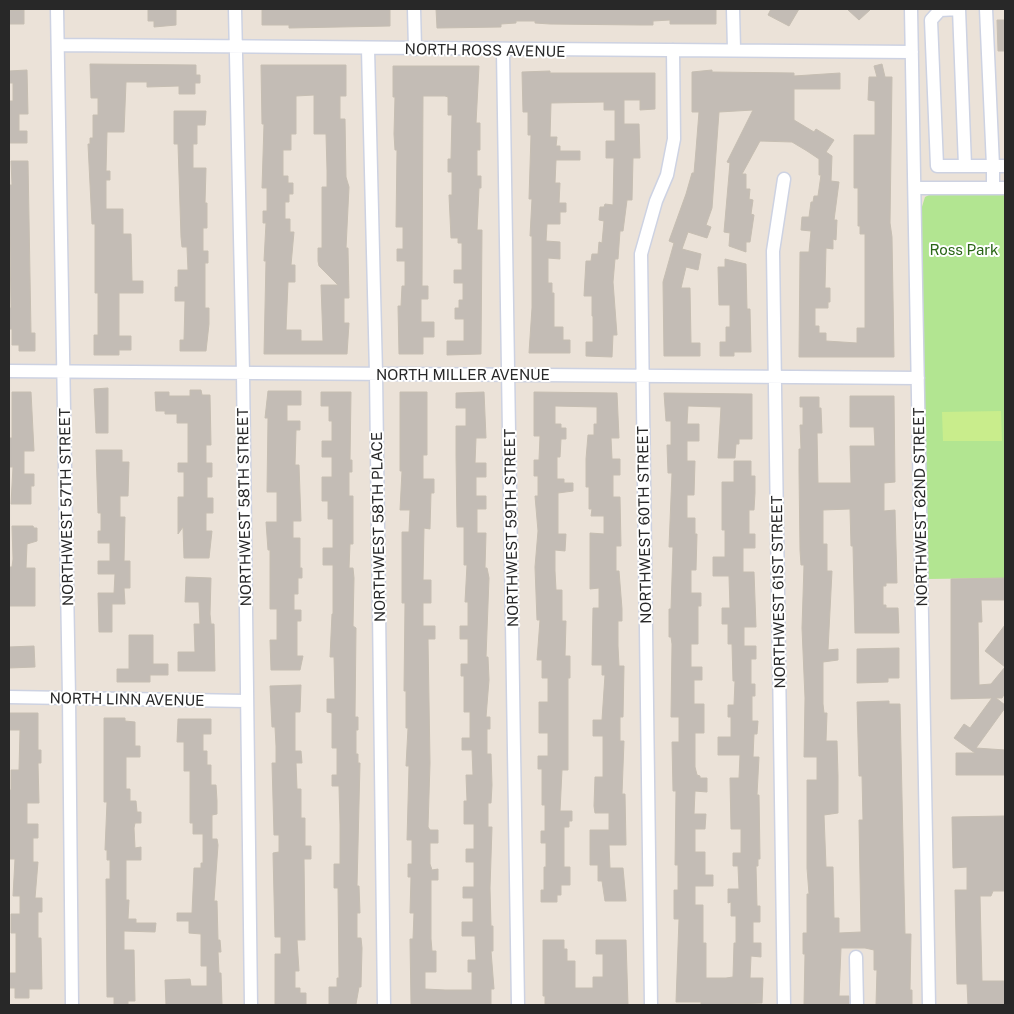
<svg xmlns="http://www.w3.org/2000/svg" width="1014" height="1014" font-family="'Public Sans',sans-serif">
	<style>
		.green { fill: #b2e591 }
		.pitch { fill: #c9ed8c }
		.building { fill: #c3bcb5; stroke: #c6beb2; fill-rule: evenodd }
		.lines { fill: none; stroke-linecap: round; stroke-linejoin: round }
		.minor-casing { stroke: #cdd2e2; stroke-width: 15 }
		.minor { stroke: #fff; stroke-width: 12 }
		.labels { text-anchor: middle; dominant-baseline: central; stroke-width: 4; stroke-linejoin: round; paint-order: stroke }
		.street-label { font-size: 15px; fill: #282828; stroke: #fff }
		.park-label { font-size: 15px; fill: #2a6616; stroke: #fff }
	</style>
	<rect width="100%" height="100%" fill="#ebe2d8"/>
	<path class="green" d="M931,194L1005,195V578L927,579L921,210L925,197Z"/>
	<path class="pitch" d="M1001,411L1002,441H943L942,412Z"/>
	<path class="building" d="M148,9H176V25L154,27V21H148Z
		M262,9H390V26L289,28V25H262Z
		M436,9H716V24H670V20L653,21V25H641L550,24L535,23V21H516V23L501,24V27L437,28Z
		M771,9H799L789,26L768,15Z
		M847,9H871L859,20Z
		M9,10H24V24H9Z
		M997,20H1005V51H998Z
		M90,64L196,65V75H200V83H195V94H179V86L147,87V82H126L124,132H107L106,171H110V180H106V209H123V234H131L132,281H143V293H119V336H131V350H119V355H94V335H98V293H95V224H92L88,144H90V138H93V115H98V98H91Z
		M882,64L885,77H892L890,223L892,237L894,357H799L800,252H809L811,231L801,230L802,217H809L811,202H813L814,196H818L821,175H819V159L807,151L792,142L760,141L742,174H746V189H750L749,199L753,200L751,214L754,215L750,242H746V252L729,246L730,233L724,232L730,163L727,162L753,110L719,112L712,208L706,225L711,227L707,238L688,232L682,249L701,254L698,270L686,267L681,288H690L691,343H700V356H664L663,282L674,243L669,241L686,194L692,173H694L696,150L699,112H692V72L712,70V72L794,73V76L840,73V89H794V120L814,132L816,129L834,140L826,152L832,156L831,181L839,182L834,220H837L836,240L833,239V249L826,248L825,288H830V302H828V308H815V326H819V333H826V341L857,343V328H865V234H860V226H858V188H854V135H875V101L868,100L869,77H877L874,66Z
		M261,65H346V96H340V119H345L346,177L349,187L346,248H348L349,298H344V323H349L347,354H264L266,261H264L266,223H263V211H267V188H262L264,124H262ZM314,95V134H326L327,170V187H322V248H318V261L319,266L338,285H321L323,341H301V330H286L288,282H295V265H291L294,232H290V219H285V202H289V194H293V183H288V176H283V150H291V134H296V96Z
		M393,66H479L476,123H480V150H477V176H481V188H479L477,230H482L481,354L447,355V341H464V319H455V308H459V300H463V283H454V270H462V243H458V238H451L449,195H452V172H448V159H451L452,115H448V97L445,96H423L422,286H428V299H421V322H434V337H423V354H399L398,306H401L402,286H405V261H397V249H403V227H396L397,150H395L394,134L395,97H393Z
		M27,70L28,114H19V131H27V143H9V101H13V83H9V71Z
		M550,71V73H655V109L640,110V100H624V124H639L640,158H633L632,200H627L623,231H620L618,259H615L613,282L617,335H613L612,357L586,356V342H593V316H592V296H584L586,261H591L592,254H598L599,242L602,243L604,221L599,220L600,207H604L605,204L613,205L614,158H606V141H615V110H604V102L551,103L550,137H557L556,146H560V151H580V160H556L555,183H560L559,203H566V212H560V224H547L546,241L560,242V259L548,258V283H552V293H554V327H563V340H570V353H529L532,308V236H530L532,199H529L531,135H528V112H523L522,72Z
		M174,111H206L205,125H197V144H193V168H206L205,203H207V228H203V251H208V263H205V308H209V324L206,351H180V340H184L185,301H175V287H178V270H188L187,247H182L181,237L178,144H174Z
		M11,161H28L31,333H35V351H19V345H12V329H9V308H11L9,185H12Z
		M725,259L746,264L747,309H750L751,352H734V356H720V342H726V327H730V305H719L718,267H725Z
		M108,388V433H96L94,389Z
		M190,390H201L202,395H210L211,445H206V463H212V477H207V498H213V513H206V531H212L209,558H184L183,527L178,534V497H184V472H178V463H188V423H177V414H165V411H156L155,392H169V396H190Z
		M268,391H301V405H287V421H300V430H296L295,465H299L301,521H293V538H300V568H302V578H298V594H294V610H301V621H297V656H303L300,670H271L270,640H277V609H270V550H268L266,522H277V492H267L268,418H265Z
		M12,392H31L34,451H24V474H34V486H31V504H11L13,467H9V438H12Z
		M321,392H351L350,460H352V472H349V496H353V544H350L349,568H353L354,578L353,626L356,628L355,717H358V730H356V754H358V763H360L357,886H359L360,913H357V938H361L362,948L361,987H359L356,1004H329V987H337V978H339L338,888H334V864H340V824L339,786H332V775H337V748H332V713L327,712V699H335L334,657H330L332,614H333V565H323V548H333V519H328V501H322V477H332V457H322V441H332V421H329V406H321Z
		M400,392H427V455H423V479H434V493H431L430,529L424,528L423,580H431V603H423V626H435V639H428L430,763L428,827L430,830H438V843H430V864L432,870L438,869V880H431V939L432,951H436V972H425V989L445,990H472V972H468V960H476L475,936H462V922H473V898H463V887H474V862H466V849H474V824H464V801H467L466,775H473L472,750H462V738H470V712H464V676H461V664H468V639H460V626H468V602H465L467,565H464V527H457L456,455V426H466V408H456V393L484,392L486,438H476L475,463H486V477H476V496H486V509H477V533H486L485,568H487L489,578L486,657H488L489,680L486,717H490V729H487V754H491L492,785L491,803H488V827H492L490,888L491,926H493V951H491L494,989H491V1005L411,1004L410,939H413L414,913H410L411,877H408V864H412V840H407L409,766H406L408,728H406V691H404L405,603H402V532H409L410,510H400L402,471H400Z
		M534,392L617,393L619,438H611L612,459H620V475H613V497H620L621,546H616V571H619L622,609V621H618V646L619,666H624L623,717H620V741H624L622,794H625L626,845H609L610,868H623L626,901H605L602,881H598V865H590V830H609V813H595L594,806L595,777H603V736H593V720H602L605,675H602V665H592L593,608H599V588L590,589V533L604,534V516H591L592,509H589V487H586V459L588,435H594V424H597V407L555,406V424H561V428H566V439H561L560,457H557V479H564V483H573V491L558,493V534H566L565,551L555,550V571L556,590H562V621H566L565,656H570V678H568V770H562L560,811H572V821H569V827H564V867H570V885H561V895H557V902H541V890H544V867H546V843H541V831H545V805H542V769H538V756H548V733H539V702H548V678H542V660H537L540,620H537L535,567L538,531L535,496H538V476H534V460H539L540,436H534Z
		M664,393L752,394V439H739V444H736L735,458H718L721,407L688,406L687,424H699V441H687V461H695L694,495H687V518H695V534H697L696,570H691V593H701V606H698V644H691V667H702V680H694V704H704V733H695V767L697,775L700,776V778H707V792L695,791L694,814H706L705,829H695V852H705V875H713V886H695V905H703V943H706V978H726L733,977L734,943H736V916H731V902L728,903V889H739L738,866H733V853H741V829H731L730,778H739L740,755H718V737H731V717H728V705H734L735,681H733L732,644H728V624H722V608H730L729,576H713V557H725V530H722V482H734V461H751V476H755V493L754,510H749V534H755V548H743V572H754L756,627H744V646H756V659H751V684H755V696H752V721H758L757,734H754L753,757H759L757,795H759L760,859H758V866H756L757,906H760V922H753V943H761V957L751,956L750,978H763L762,1003L701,1005V1002H676L679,919H674V890H678V865H675L676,791H673L672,742H679V717H671L672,644L671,637H669V609H671L673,547H669L672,473H668L667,445H671V421H666Z
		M850,396H894L895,482L884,483V511L895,510L897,583H886V586H883V605H886V608H898L899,633H855L853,546H851L850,509L823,510V544H827V571H832L828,650L838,649V660L823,662V704L824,713H827L826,741H837L838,776V813L824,815L826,867H833L834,918H839V933L861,932L859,820H863L862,776H859L857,702L889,701V704H900L905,934H911L910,990H912V1005H876L877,970H874V950L865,948H841L839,996H849V1005H804L805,954H803V933H807V894H809L807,868V780H817V757H804L805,698L802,628L804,565H801L800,550L799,470V449H801L800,425H803V407H800V397H819V408H821L822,433H817L818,483H851L850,446H875L874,427H850Z
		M96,450H122V462H129L128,496H120V517H125L124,561H130V588H124L125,604H112V632H99L98,593H114L115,574H98V561H110V543H98V531H101V513H98Z
		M12,526H33L34,528H37V541L27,544L26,568H35V606H9V567H12L13,559Z
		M186,577L211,578L210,614L211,624H214L215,671H178V652H195L194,624H200L199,602H185Z
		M1005,578V600H981L982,622H978L979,685L991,684L1005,667L985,651L1005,625V693L1002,698H996L1005,705V708L976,748L1005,750V775H956V753H975L954,738L964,724L970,728L992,698L951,699V579Z
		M129,635H153V664H168V675H150V682H117V669H129Z
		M34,646L35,667L9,668V647Z
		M899,648V678H888V682L857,683V649Z
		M301,685L300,712H295V751H301L302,763H296L297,789H301V818H305V846H311V859H304L305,940H297L299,971H295V988H300V993H306V1005H275V954H281V937H275L273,853L279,852V835H274L272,763H276V746L275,727H272L270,686Z
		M9,713H38V750H41V763H38L39,803H27V824H38V838H33V862H38L35,898H42V912H38V938H41L42,989H29V998H15V988H9V973H16V933H11V914H20V896H13L15,859H10L9,790H11V770H19L20,730H9Z
		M104,718H125V721L135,722V746H140V757H126V789H130V801H136L137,812H141V823H135L134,828L135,848L141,847V860H126V900H129L128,919H136V923H156L155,932L124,931V950H134L135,1001H128V1005H114V997H107L106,879H110V860H107V850H105L107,802H104Z
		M178,719H211V734H203V751H207V765H211V785H216L217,801V814L212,815V839H217L218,845L214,901H217L218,940H220L221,952H218L219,973H221L222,1005H166L165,980L190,979L191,986H207V966H201V934L189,933V921H177V913H192L194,868H201V863H203V834H193V823H190V771H184V742H177Z
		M1005,816V891H993L991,896H980L982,981H1005V1005H968L967,984H957L955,890H967V867L953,868L952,817Z
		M543,940H564V949H567V961H575V988H593V977H603V954H596V940H626L628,1005L545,1004V996H543Z"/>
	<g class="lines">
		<defs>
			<path id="minor" d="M57,9L69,697L72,1005
				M235,9L243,373L251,1005
				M414,9L415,49
				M733,9L734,49
				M911,9L929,1005
				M959,9L940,10L931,20L937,166H993L986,9
				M959,9L965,166
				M58,45L912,52
				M368,49L376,373L384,1005
				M503,51L518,1005
				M915,188H1005
				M993,188V166H1005
				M9,371L918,378
				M9,697L246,701
				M856,957L857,1005
				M651,1005L641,254L656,201L667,175L674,139L673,50
				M784,1005L773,251L784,179"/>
		</defs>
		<use href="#minor" class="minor-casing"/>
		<use href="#minor" class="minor"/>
	</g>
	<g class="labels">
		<g class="street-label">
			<text transform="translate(485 50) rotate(1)">NORTH ROSS AVENUE</text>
			<text x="463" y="374">NORTH MILLER AVENUE</text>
			<text transform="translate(66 507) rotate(-91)">NORTHWEST 57TH STREET</text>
			<text transform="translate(244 507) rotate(-91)">NORTHWEST 58TH STREET</text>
			<text transform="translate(920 507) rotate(-91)">NORTHWEST 62ND STREET</text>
			<text transform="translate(644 525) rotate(-91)">NORTHWEST 60TH STREET</text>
			<text transform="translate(378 527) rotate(-91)">NORTHWEST 58TH PLACE</text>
			<text transform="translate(511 528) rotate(-91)">NORTHWEST 59TH STREET</text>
			<text transform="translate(778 592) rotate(-91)">NORTHWEST 61ST STREET</text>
			<text transform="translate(127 699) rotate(1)">NORTH LINN AVENUE</text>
		</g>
		<g class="park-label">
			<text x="964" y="249">Ross Park</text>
		</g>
	</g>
	<rect width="1014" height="1014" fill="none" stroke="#282828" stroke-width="20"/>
</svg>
